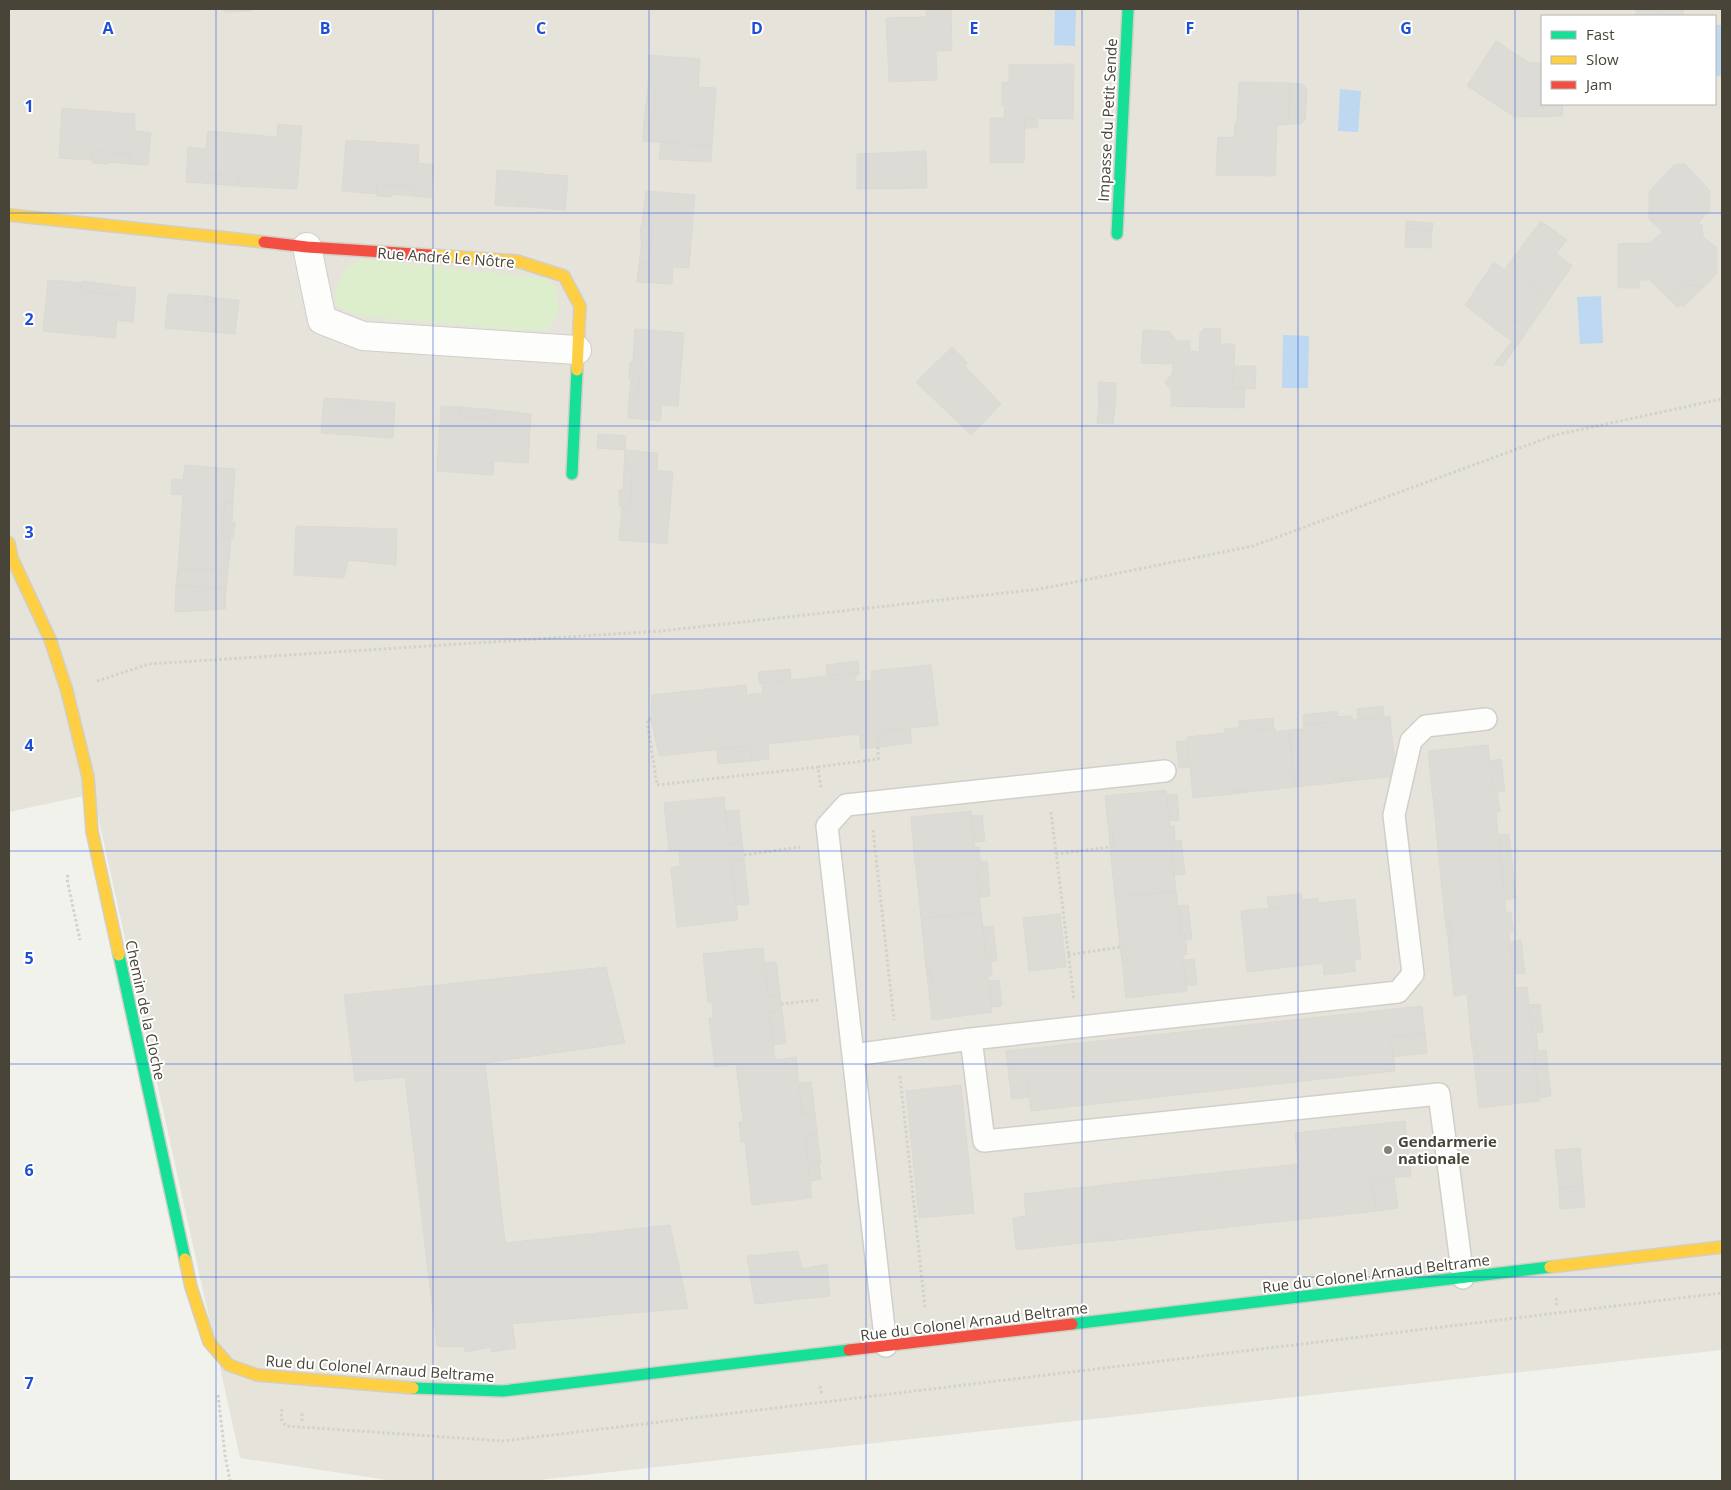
<svg xmlns="http://www.w3.org/2000/svg" width="1731" height="1490" font-family="'Open Sans',sans-serif">
	<style>
		.residential { fill: #e6e4da; fill-rule: evenodd }
		.green { fill: #ddeecd }
		.water { fill: #bdd8f0 }
		.building { fill: #dcdbd5; stroke: #dbd9d2 }
		.lines { fill: none; stroke-linecap: round; stroke-linejoin: round }
		.lane-casing { stroke: #d0cfca; stroke-width: 24 }
		.street-casing { stroke: #d0cfca; stroke-width: 30 }
		.fast-casing { stroke: #d2cfc4; stroke-width: 14 }
		.slow-casing { stroke: #d2cfc4; stroke-width: 14 }
		.jam-casing { stroke: #d2cfc4; stroke-width: 14 }
		.path { stroke: #d2d2cb; stroke-width: 3; stroke-dasharray: 2.5 2.5; stroke-linecap: butt }
		.lane { stroke: #fdfdfc; stroke-width: 21 }
		.street { stroke: #fdfdfc; stroke-width: 28 }
		.fast { stroke: #16e098; stroke-width: 11 }
		.slow { stroke: #ffcf43; stroke-width: 11 }
		.jam { stroke: #f24e42; stroke-width: 11 }
		.grid { fill: none; stroke: #1d4ed8; stroke-width: 1; stroke-opacity: 0.55 }
		.poi-dot { fill: #848177; stroke: #fff; stroke-width: 2 }
		.labels { text-anchor: middle; dominant-baseline: central; stroke-width: 4; stroke-linejoin: round; paint-order: stroke }
		.street-label { font-size: 15px; fill: #494438; stroke: #fff }
		.poi-label { font-size: 15px; font-weight: bold; fill: #494438; stroke: #fff; text-anchor: start }
		.grid-label { font-size: 16px; text-anchor: middle; font-weight: bold; fill: #1d4ed8; stroke: #fff; stroke-width: 4; stroke-linejoin: round; paint-order: stroke }
	</style>
	<rect width="100%" height="100%" fill="#f2f2ed"/>
	<path class="residential" d="M9,9H1722V1350L530,1481H394L240,1458L93,794L9,812ZM1542,16H1715V104H1542Z"/>
	<path class="green" d="M360,259L547,279L556,288L559,312L547,330H520L359,316L337,306L335,288L347,269Z"/>
	<path class="water" d="M1055,9H1076L1075,46L1054,45Z
		M1715,25H1722V76H1715Z
		M1340,89L1361,91L1358,132L1338,131Z
		M1601,296L1603,343L1580,344L1577,297Z
		M1283,335L1309,336L1308,388H1282Z"/>
	<path class="building" d="M224,9H251L252,11L224,12Z
		M926,9H951L952,51H936L937,80L889,82L886,18L926,17Z
		M1636,9H1662V15H1683V16H1636Z
		M1662,9H1683V15H1662Z
		M1496,41L1529,63H1542V104H1589H1563L1562,116L1515,117L1467,86Z
		M649,55L700,59L698,87L716,88L712,146L643,141L644,121H654L656,86H648Z
		M1074,64L1073,119L1025,118L1024,163H990V118H1004L1005,106L1002,105V83L1009,82V65Z
		M1239,82L1290,83L1289,124L1277,125L1275,176L1216,175L1218,137L1234,138L1235,122H1237Z
		M1290,83L1302,84L1307,89L1305,119L1301,124H1289Z
		M648,86H656L654,121H644Z
		M62,108L135,114V131L151,133L148,165L130,164L131,154L93,151L92,160L59,158Z
		M1025,118L1038,120V128H1024Z
		M278,124L302,126L297,189L239,186L240,177L203,174V183L186,182L188,147L206,149L208,131L277,137Z
		M346,140L419,145L418,163L434,165L431,198L414,196V187L377,184V194L342,191Z
		M661,142L712,146L711,162L659,159Z
		M93,151L131,154L130,164L108,162V164L92,163Z
		M926,151L927,188L857,189V154Z
		M1685,164L1710,191V210L1698,223L1702,225L1703,237L1717,248V273L1705,286L1684,285L1669,299L1650,280H1640L1639,288H1618V244L1650,243L1663,232L1649,219V192L1674,165Z
		M497,170L568,176L565,210L527,207V203L518,202L517,207L495,205Z
		M203,174L240,177L239,186L203,183Z
		M377,184L414,187V196L392,194L391,197L377,196Z
		M646,191L695,195L689,268L673,267L672,284L637,282L639,263L649,264L653,226L642,225Z
		M518,202L527,203V207H517Z
		M1406,221L1433,223L1432,230L1406,229Z
		M1541,221L1567,240L1551,260L1543,254L1535,266L1541,271L1530,287L1543,295L1523,325L1515,319L1503,335L1465,305L1494,262L1504,270Z
		M641,225L653,226L649,264L639,263L642,241H640Z
		M1406,229L1432,230L1431,248L1405,247Z
		M1556,253L1572,266L1503,366L1494,364L1512,341L1503,335L1515,319L1523,325L1543,295L1530,287L1541,271L1535,266L1543,254L1551,260Z
		M48,280L82,283L81,291L119,295L120,286L136,288L133,322L117,320L115,338L43,331Z
		M82,281L120,286L119,295L81,291Z
		M1684,285L1705,286L1684,306H1679L1678,308L1669,299Z
		M168,294L206,296V301L215,302L216,298L239,300L235,334L165,328Z
		M206,296L216,298L215,302L206,301Z
		M1205,328L1221,329L1220,344H1235L1233,388H1245L1244,408L1171,406V390L1165,382L1172,374L1173,364L1141,363L1143,330L1170,332L1177,341H1190V351L1199,352L1200,333Z
		M635,329L684,333L678,406L662,405L660,421L628,418L629,400H637L641,363L633,362Z
		M952,347L968,363L965,366L1001,404L971,435L916,382Z
		M630,362L641,363L637,400H629L631,378H629Z
		M1234,366H1256L1255,389L1233,388Z
		M1098,382L1116,383L1115,406L1099,405Z
		M324,398L346,399V403L356,404L357,400L395,403L393,438L321,433Z
		M346,399L357,400L356,404L346,403Z
		M1099,405L1115,406L1113,424L1097,423Z
		M441,406L460,407L459,416L494,419L495,410L531,414L528,463L494,461L493,475L437,471Z
		M460,407L495,410L494,419L459,416Z
		M598,434L626,436L625,450L597,448Z
		M625,450L658,453L657,470L673,472L667,544L619,540L622,507L630,508L632,470L624,469Z
		M185,465L235,469L233,502L225,501L222,538H231L228,571L178,568L183,495L171,494L172,479L183,480Z
		M624,469L632,470L630,508L619,506V490H623Z
		M225,501L233,502L232,522H235L233,539L222,538Z
		M296,526L397,529L396,565L348,560L344,578L294,575Z
		M178,568L228,571L226,589L176,585Z
		M176,585L226,589L225,609L175,612Z
		M858,661L859,674L856,675V673L827,676L826,665Z
		M931,665L938,725L877,732L878,747L861,749L859,734L768,744L769,759L752,761L750,746L659,756L651,719L652,695L746,685L747,695L763,693L762,683L856,673V682L872,680L871,671Z
		M790,669L791,680L762,683L760,685L758,672Z
		M1383,706L1384,716L1358,719L1357,709Z
		M1337,711L1338,717H1333V722L1304,725L1303,715Z
		M1352,716L1353,720L1390,716L1396,776L1358,780L1357,777L1341,779L1342,782L1295,787L1289,730L1303,729V725L1333,722V717Z
		M1273,718L1274,728L1245,731L1244,727H1239V721Z
		M1244,727L1245,731L1274,728H1275L1276,732L1289,730L1295,787L1249,792V789L1233,791V794L1193,798L1187,737L1225,733L1224,729Z
		M910,728L912,743L878,747L877,732Z
		M1187,741L1190,767L1179,768L1176,742Z
		M1488,745L1493,792H1497L1500,812H1496L1506,912H1511L1513,931L1509,932L1515,988L1527,987L1532,1033H1536L1538,1051L1534,1052L1539,1101L1479,1108L1474,1059H1478L1476,1039H1471L1467,994L1454,996L1448,938H1452L1449,918L1445,919L1435,818H1439L1437,798L1433,799L1428,751Z
		M750,746L752,761L718,764L717,749Z
		M1501,759L1505,791L1493,792L1490,761Z
		M1357,777L1358,780L1342,782L1341,779Z
		M1249,789V792L1233,794V791Z
		M1166,790L1170,826H1174L1175,841V846H1171L1176,891L1115,897L1110,847L1114,846L1113,832H1109L1105,796Z
		M1177,794L1179,820L1169,821L1166,795Z
		M724,797L729,845L742,843L744,855V859L731,861L738,920L677,927L671,868L680,866L679,850L669,851L664,803Z
		M1437,798L1439,818H1435L1433,799Z
		M739,810L742,843L729,845L726,811Z
		M971,811L975,848L979,847L981,867L977,868L981,912L921,918L916,868L920,867L918,853H914L911,817Z
		M982,815L985,841L974,842L972,816Z
		M1109,832H1113L1114,846L1110,847Z
		M1509,834L1516,898L1505,900L1498,835Z
		M1181,840L1185,874L1174,875L1171,846H1175V841Z
		M914,853H918L920,867L916,868Z
		M744,859L749,904L736,905L731,861Z
		M987,861L990,896L980,897L977,868L981,867V862Z
		M1176,891L1181,935L1185,934L1187,954L1183,955L1187,991L1126,998L1122,962L1127,961L1125,947H1120L1115,897Z
		M1302,894V900L1298,901L1299,905L1269,908L1267,897Z
		M1318,898V903L1355,899L1361,959L1354,960L1356,971L1324,975L1323,963L1247,972L1241,911L1299,905L1298,901Z
		M1188,905L1192,939L1185,940V934L1181,935L1178,906Z
		M981,912L986,956H991V961L992,976H988L992,1012L932,1020L928,983H932L930,968H926L921,918Z
		M1060,914L1066,967L1029,971L1023,918Z
		M1449,918L1452,938H1448L1445,919Z
		M993,926L997,961H991V956H986L983,927Z
		M1521,940L1525,973L1513,974L1510,942Z
		M1120,947H1125L1127,961L1122,962Z
		M763,948L768,996L780,995L781,1004L782,1011L769,1012L775,1060L796,1057L802,1115L815,1113L817,1133L805,1135L812,1198L752,1205L745,1141L741,1142L739,1122L743,1121L736,1064L715,1067L709,1018H713L712,1002L708,1003L703,954Z
		M1194,959L1197,985L1186,986L1183,960Z
		M776,962L780,995L768,996L764,963Z
		M606,967L625,1043L485,1063L505,1243L670,1225L688,1308L512,1324L516,1348L492,1352L491,1347L465,1352L464,1347L437,1346L405,1077L355,1081L344,995Z
		M926,968H930L932,983H928Z
		M999,980L1002,1006L992,1007L989,981Z
		M1540,1004L1543,1032L1532,1033L1529,1005Z
		M1422,1006L1425,1033L1391,1037L1395,1071L1031,1111L1027,1076L1009,1078L1006,1051Z
		M782,1011L786,1043L773,1045L769,1012Z
		M1425,1033L1427,1053L1393,1057L1391,1037Z
		M1471,1039H1476L1478,1059H1474Z
		M1546,1050L1551,1096L1539,1098L1534,1052Z
		M1027,1076L1030,1097L1012,1099L1009,1078Z
		M811,1082L815,1113L802,1115L799,1083Z
		M961,1085L974,1213L919,1218L906,1091Z
		M1405,1121L1411,1176L1372,1180L1376,1211L1303,1219V1212L1295,1213L1296,1220L1228,1227V1219L1221,1220V1228L1107,1241L1106,1234H1100V1241L1016,1250L1013,1218L1026,1216L1024,1194L1095,1186V1193L1102,1192L1101,1185L1215,1173L1216,1181L1223,1180L1222,1172L1290,1165L1291,1172L1299,1171L1295,1133Z
		M817,1133L821,1164L808,1165L805,1135Z
		M1580,1148L1583,1186L1559,1188L1555,1150Z
		M819,1164L821,1179L810,1181L808,1165Z
		M1298,1164L1299,1171L1291,1172L1290,1165Z
		M1222,1172L1223,1180L1216,1181L1215,1173Z
		M1394,1178L1398,1208L1376,1211L1372,1180Z
		M1101,1185L1102,1192L1095,1193V1186Z
		M1583,1186L1585,1207L1560,1209L1559,1188Z
		M1303,1212V1219L1296,1220L1295,1213Z
		M1228,1219V1227L1221,1228V1220Z
		M1100,1234H1106L1107,1241H1100Z
		M798,1251L802,1269L827,1264L830,1296L755,1304L747,1256Z"/>
	<g class="lines">
		<defs>
			<path id="lane" d="M971,1039L984,1141L1439,1094L1463,1278
				M853,1055L971,1039L1398,992L1413,974L1394,815L1411,741L1426,726L1486,719
				M886,1346L827,826L846,805L1165,771"/>
			<path id="street" d="M307,247L322,320L363,336L577,350"/>
			<path id="fast" d="M1117,234L1128,9
				M572,474L577,370
				M119,955L185,1259
				M1072,1324L1550,1267
				M413,1388L503,1391L849,1350"/>
			<path id="slow" d="M9,215L264,242
				M430,255L517,261L564,276L580,306L577,370
				M9,543L12,558L50,639L67,691L88,777L92,831L119,955
				M185,1259L191,1287L209,1342L229,1365L257,1375L413,1388
				M1550,1267L1722,1247"/>
			<path id="jam" d="M264,242L307,247L430,255
				M849,1350L1072,1324"/>
		</defs>
		<use href="#lane" class="lane-casing"/>
		<use href="#street" class="street-casing"/>
		<use href="#fast" class="fast-casing"/>
		<use href="#slow" class="slow-casing"/>
		<use href="#jam" class="jam-casing"/>
		<path class="path" d="M97,681L149,664L661,631L1040,589L1253,546L1555,435L1722,399
			M651,719L647,720L657,785L818,767L821,788
			M818,767L878,759V747
			M1051,812L1074,1000
			M873,830L894,1020
			M1056,854L1110,847
			M744,855L800,847
			M68,875L67,879L80,940
			M1068,955L1120,947
			M781,1004L818,1000
			M900,1076L925,1307
			M1556,1298L1557,1308
			M820,1386L822,1395
			M218,1395L225,1455L230,1481
			M282,1409L281,1419L286,1426L503,1441L1722,1293
			M302,1421V1412"/>
		<use href="#lane" class="lane"/>
		<use href="#street" class="street"/>
		<use href="#fast" class="fast"/>
		<use href="#slow" class="slow"/>
		<use href="#jam" class="jam"/>
	</g>
	<path class="grid" d="M216,9V1481M433,9V1481M649,9V1481M866,9V1481M1082,9V1481M1298,9V1481M1515,9V1481M9,213H1722M9,426H1722M9,639H1722M9,851H1722M9,1064H1722M9,1277H1722"/>
	<circle class="poi-dot" cx="1388" cy="1150" r="5"/>
	<g class="labels">
		<g class="street-label">
			<text transform="translate(1107 120) rotate(-87)">Impasse du Petit Sende</text>
			<text transform="translate(446 257) rotate(4)">Rue André Le Nôtre</text>
			<text transform="translate(146 1010) rotate(78)">Chemin de la Cloche</text>
			<text transform="translate(1376 1273) rotate(-7)">Rue du Colonel Arnaud Beltrame</text>
			<text transform="translate(974 1321) rotate(-7)">Rue du Colonel Arnaud Beltrame</text>
			<text transform="translate(380 1368) rotate(4)">Rue du Colonel Arnaud Beltrame</text>
		</g>
		<g class="poi-label">
			<text x="1398" y="1141">Gendarmerie<tspan x="1398" dy="17">nationale</tspan></text>
		</g>
	</g>
	<g class="grid-label">
		<text x="108" y="34">A</text>
		<text x="325" y="34">B</text>
		<text x="541" y="34">C</text>
		<text x="757" y="34">D</text>
		<text x="974" y="34">E</text>
		<text x="1190" y="34">F</text>
		<text x="1406" y="34">G</text>
		<text x="29" y="112">1</text>
		<text x="29" y="325">2</text>
		<text x="29" y="538">3</text>
		<text x="29" y="751">4</text>
		<text x="29" y="964">5</text>
		<text x="29" y="1176">6</text>
		<text x="29" y="1389">7</text>
	</g>
	<rect width="1731" height="1490" fill="none" stroke="#494438" stroke-width="20"/>
	<rect x="1541" y="15" width="175" height="90" fill="#ffffff" stroke="#b6b4af"/>
	<rect x="1551" y="31" width="25" height="8" fill="#16e098" stroke="#b6b4af"/>
	<text x="1586" y="40" font-size="15" fill="#494438">Fast</text>
	<rect x="1551" y="56" width="25" height="8" fill="#ffcf43" stroke="#b6b4af"/>
	<text x="1586" y="65" font-size="15" fill="#494438">Slow</text>
	<rect x="1551" y="81" width="25" height="8" fill="#f24e42" stroke="#b6b4af"/>
	<text x="1586" y="90" font-size="15" fill="#494438">Jam</text>
</svg>
